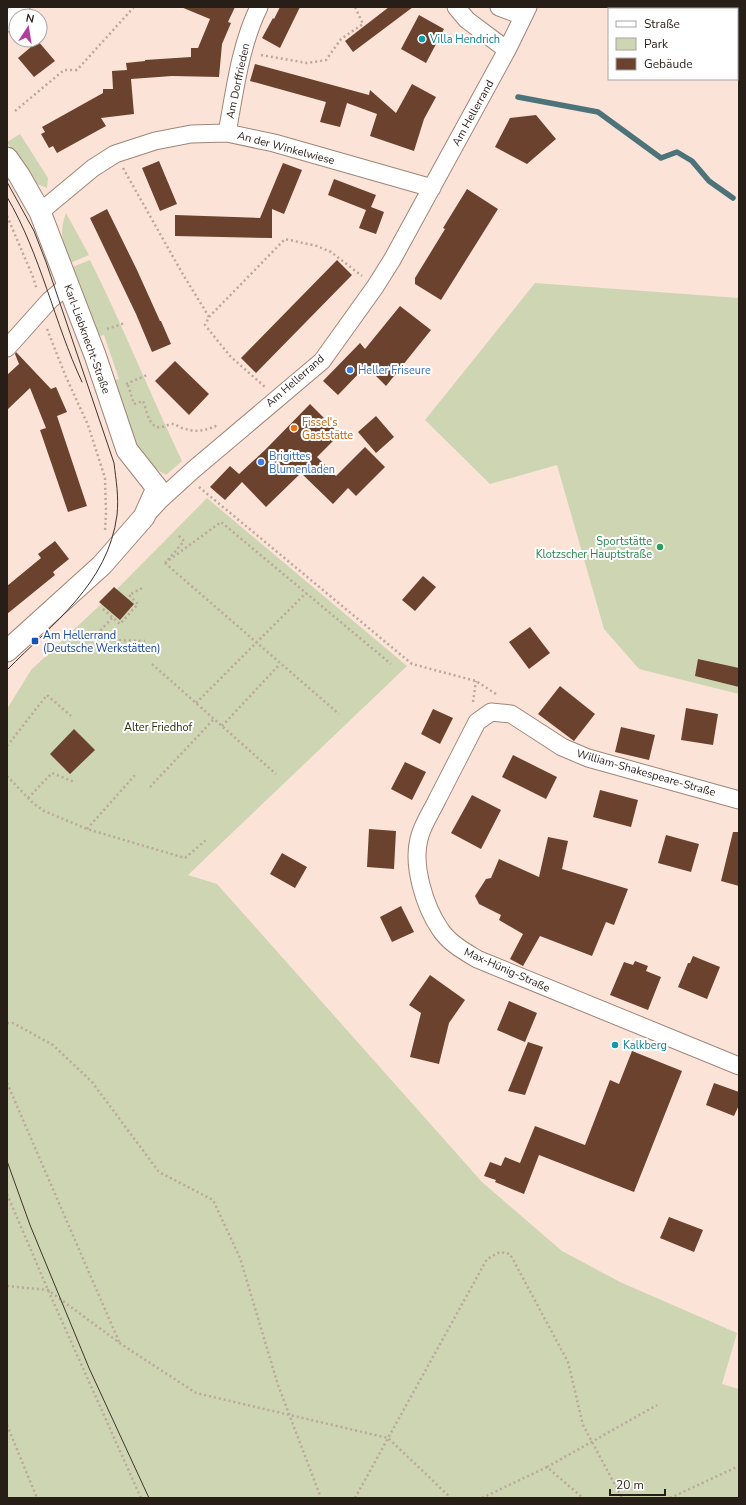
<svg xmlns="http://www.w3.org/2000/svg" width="746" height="1505" font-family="'Nunito Sans',sans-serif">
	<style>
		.green { fill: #ced5b3 }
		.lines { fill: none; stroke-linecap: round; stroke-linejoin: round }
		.stream { stroke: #4c737a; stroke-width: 5.5 }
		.building { fill: #6a422d }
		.minor-casing { stroke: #a08577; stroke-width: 19 }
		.tertiary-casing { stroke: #a08577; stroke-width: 23 }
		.path { stroke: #bba79c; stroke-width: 2.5; stroke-dasharray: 2 3; stroke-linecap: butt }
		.minor { stroke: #fff; stroke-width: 17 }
		.tertiary { stroke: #fff; stroke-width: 21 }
		.tram { stroke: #41352e; stroke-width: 1 }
		.culture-dot { fill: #0f9aa8; stroke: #fff; stroke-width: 1.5 }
		.shop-dot { fill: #3f7fe0; stroke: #fff; stroke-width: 1.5 }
		.food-dot { fill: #e8710a; stroke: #fff; stroke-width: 1.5 }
		.leisure-dot { fill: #2e9e5b; stroke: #fff; stroke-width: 1.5 }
		.transit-dot { fill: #1a4fb4; stroke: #fff; stroke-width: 1.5 }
		.labels { text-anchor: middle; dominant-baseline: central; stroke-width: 4; stroke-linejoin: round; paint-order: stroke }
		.culture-label { font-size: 11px; fill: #0d838f; stroke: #fff; text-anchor: start }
		.street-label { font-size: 11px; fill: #281e18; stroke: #fff }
		.shop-label { font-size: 11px; fill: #366cbe; stroke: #fff; text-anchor: start }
		.food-label { font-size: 11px; fill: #c56008; stroke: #fff; text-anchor: start }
		.leisure-label { font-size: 11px; fill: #27864d; stroke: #fff; text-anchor: end }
		.transit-label { font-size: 11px; fill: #164399; stroke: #fff; text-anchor: start }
		.park-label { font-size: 11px; fill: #2b300b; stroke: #fff }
	</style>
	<rect width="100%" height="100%" fill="#fce3d7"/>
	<path class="green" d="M20,134L48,178L47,188L37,184L29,177L7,142Z
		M66,213L89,255L70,263C62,243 59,233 66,213Z
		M90,260C123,326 150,394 182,461L166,475C132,456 123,416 111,381L119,379L104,335L96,337L70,268Z
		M535,283L739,298V694L639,669L604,629L557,465L490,484L425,420Z
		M207,498L407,666L188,875L217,884L482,1182L562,1251L620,1282L737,1333L722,1384L739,1389V1498H7V709L31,670L116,590Z"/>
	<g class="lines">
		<path class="stream" d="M518,97L598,112L661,158L677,152L692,161L709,181L733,198"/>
	</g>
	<path class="building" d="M181,7H235L228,22L231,23L222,44L219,77L172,76L131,79L134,114L101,118L106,126L57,153L53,146L49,148L41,134L45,132L42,127L103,93V89H113L112,71L127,70L126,63L145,61V60L191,57V48H198L210,19Z
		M280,7H300L280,48L262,38L273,18L274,19Z
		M389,7H413L353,52L345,41Z
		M419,15L444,29L426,63L401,49Z
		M38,41L55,61L34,77L18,58Z
		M255,64L369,95L370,90L396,113L412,84L436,97L424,119L414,151L370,136L377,114L347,103L340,127L320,122L326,102L250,81Z
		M536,115L556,139L527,164L495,147L510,118Z
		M159,161L177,204L160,211L142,168Z
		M283,163L302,170L284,214L272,209V238L175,236V215L260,218Z
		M334,179L376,195L371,207L384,212L376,234L359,228L366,210L328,195Z
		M467,189L498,209L441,300L415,284V278L445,229L443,228Z
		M107,209L137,270L160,321H161L171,344L152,352L136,314L90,218Z
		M337,260L352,275L256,373L241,358Z
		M400,306L431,330L386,386L366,366L338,395L323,381L360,343L365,349Z
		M16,352L51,389L56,387L67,412L57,416L87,506L68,512L40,430L46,428L30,388L7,410V375L19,364L15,354Z
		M175,361L209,394L189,415L155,381Z
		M310,404L340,434L317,457L336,476L365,447L385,467L356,496L348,488L333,504L301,473L266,507L242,482L225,500L210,487L230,466L239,474L265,450Z
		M376,416L394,437L376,453L358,432Z
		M55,541L69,559L53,572L55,575L7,614V586L41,558L38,554Z
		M423,576L436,587L415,611L402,600Z
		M114,587L134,604L120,620L99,602Z
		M530,627L550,653L529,669L509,642Z
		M698,659L739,668V687L695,676Z
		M560,686L595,714L574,741L538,714Z
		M686,708L718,714L713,745L681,740Z
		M433,709L453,718L440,744L421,734Z
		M621,727L655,735L649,760L615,752Z
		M74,729L95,750L70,774L50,754Z
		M513,755L557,777L546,799L502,777Z
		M405,762L426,772L412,800L391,789Z
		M600,790L638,800L631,827L593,817Z
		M472,795L501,810L481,849L451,833Z
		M369,829L396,831L394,869L367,867Z
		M733,832H739V886L721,881Z
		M666,835L699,844L691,872L658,863Z
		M548,837L568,841L562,869L628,889L614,925L606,922L592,956L540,936L523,966L510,959L523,934L499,920L501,915L479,904L475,896L486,879L491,878L499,859L539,877Z
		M282,853L307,867L295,888L270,874Z
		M401,906L414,932L392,942L380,917Z
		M693,956L720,967L707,999L678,987L688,963H690Z
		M635,961L648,966L646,971L661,977L648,1010L610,995L624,962L633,965Z
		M430,975L465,1000L449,1023L439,1064L410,1057L421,1013L409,1005Z
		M509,1001L537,1013L525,1042L497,1030Z
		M528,1042L543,1047L525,1095L508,1091Z
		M632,1051L682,1071L634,1192L539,1155L524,1194L495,1182L496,1180L484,1176L490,1162L501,1166L505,1157L520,1163L535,1126L585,1145L610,1080L619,1084Z
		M714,1083L739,1092V1105L734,1116L706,1105Z
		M669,1217L703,1230L694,1252L660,1238Z"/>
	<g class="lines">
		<defs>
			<path id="minor" d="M456,7L467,20L507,50
				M499,7L523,16
				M7,23L21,7
				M227,133C235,90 240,46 259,7
				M40,212L93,168L115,154L155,141L191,134L227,133L274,143L432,188
				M7,348L50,300L68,285
				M149,512L159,501L193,470L322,361L375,287L392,260L507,50L528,7
				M739,800L588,758L562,747L511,714L491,712L477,722C464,747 451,773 438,798C432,811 422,825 419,839C412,866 425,907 440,929C449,943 464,951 477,959L739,1066"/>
			<path id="tertiary" d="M7,158L19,175L40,212L95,355L127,450L157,488L144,517L102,565L7,651"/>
		</defs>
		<use href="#minor" class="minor-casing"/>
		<use href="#tertiary" class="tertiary-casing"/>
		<path class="path" d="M261,55L307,63L326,60L341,39L363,24L355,7
			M15,111L64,70H77L134,7
			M123,168L181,271L209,317L205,325L230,356L265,387
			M7,216L33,277L37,290
			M209,317L285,239L317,246L331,252L362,276
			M47,329L66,377L88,425L105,478L106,512L105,531
			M107,329L125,323
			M126,384L147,375
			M128,385L134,404L143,401C146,408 148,422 155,426C161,430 167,424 173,424C176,424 179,427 182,428C194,432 203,432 215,426L216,427
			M199,487L412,664L476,681L496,694
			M168,560L184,541L178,535
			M165,563L221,522L391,664
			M165,563L339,714
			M103,609L120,624L138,604L129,595L142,588
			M112,618L100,631L110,640L145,641
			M152,664L276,774
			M473,702L476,681
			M196,703L306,593
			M222,726L280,664
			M7,746L47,695L71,716
			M7,776L33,803L44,811L87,829L185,858L206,840
			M150,787L214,719
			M28,798L52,773L74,782
			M87,829L136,774
			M7,1023H13L53,1045L92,1082L159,1172L213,1200L240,1258L278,1385L321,1498
			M7,1083L120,1344
			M7,1194L48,1290L141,1498
			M7,1286L48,1290L121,1344L196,1393L388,1438L451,1498
			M7,1425L37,1498
			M547,1467L657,1405
			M355,1498L487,1259L500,1252L510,1254L568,1362L583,1425L622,1498
			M482,1498L547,1467L583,1498
			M670,1498L739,1466"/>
		<use href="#minor" class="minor"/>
		<use href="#tertiary" class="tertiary"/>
		<path class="tram" d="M7,182L34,231L46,262L114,463C116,480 119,497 117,515C108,584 53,623 7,670
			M7,197C41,255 54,322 82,382
			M7,1161L30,1225L89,1368L149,1498"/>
	</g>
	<g class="culture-dot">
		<circle cx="422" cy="39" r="4"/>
		<circle cx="615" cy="1045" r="4"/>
	</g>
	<g class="shop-dot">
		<circle cx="350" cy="370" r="4"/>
		<circle cx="261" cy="462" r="4"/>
	</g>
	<circle class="food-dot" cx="294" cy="428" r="4"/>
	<circle class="leisure-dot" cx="660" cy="547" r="4"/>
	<rect class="transit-dot" x="31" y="637" width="8" height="8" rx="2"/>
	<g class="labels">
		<g class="culture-label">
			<text x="430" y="39">Villa Hendrich</text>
			<text x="623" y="1045">Kalkberg</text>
		</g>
		<g class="street-label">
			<text transform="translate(238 81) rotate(-78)">Am Dorffrieden</text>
			<text transform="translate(473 113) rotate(-61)">Am Hellerrand</text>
			<text transform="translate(286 148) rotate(15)">An der Winkelwiese</text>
			<text transform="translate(87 339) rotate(70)">Karl-Liebknecht-Straße</text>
			<text transform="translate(295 381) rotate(-41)">Am Hellerrand</text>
			<text transform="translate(646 773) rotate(16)">William-Shakespeare-Straße</text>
			<text transform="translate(507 970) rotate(24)">Max-Hünig-Straße</text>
		</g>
		<g class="shop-label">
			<text x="358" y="370">Heller Friseure</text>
			<text x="269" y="456">Brigittes<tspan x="269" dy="13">Blumenladen</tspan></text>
		</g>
		<g class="food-label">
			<text x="302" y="422">Fissel's<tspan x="302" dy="13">Gaststätte</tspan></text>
		</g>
		<g class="leisure-label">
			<text x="652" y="541">Sportstätte<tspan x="652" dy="13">Klotzscher Hauptstraße</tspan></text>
		</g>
		<g class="transit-label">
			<text x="43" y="635">Am Hellerrand<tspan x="43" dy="13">(Deutsche Werkstätten)</tspan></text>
		</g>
		<g class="park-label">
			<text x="158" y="727">Alter Friedhof</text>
		</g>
	</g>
	<rect width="746" height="1505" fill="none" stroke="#281e18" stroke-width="16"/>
	<rect x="608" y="8" width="130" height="72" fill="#ffffff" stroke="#a9a5a3"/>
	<rect x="616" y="21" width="20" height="6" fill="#ffffff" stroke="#a9a5a3"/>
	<text x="644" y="28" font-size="12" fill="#281e18">Straße</text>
	<rect x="616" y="38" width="20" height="12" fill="#ced5b3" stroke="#a9a5a3"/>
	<text x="644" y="48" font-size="12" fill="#281e18">Park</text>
	<rect x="616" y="58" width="20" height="12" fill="#6a422d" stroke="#a9a5a3"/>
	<text x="644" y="68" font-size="12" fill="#281e18">Gebäude</text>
	<g transform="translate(28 28) rotate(12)"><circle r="19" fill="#ffffff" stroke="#a9a5a3"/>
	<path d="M0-3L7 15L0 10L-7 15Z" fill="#b13f9a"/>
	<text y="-6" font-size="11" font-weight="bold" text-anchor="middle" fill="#281e18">N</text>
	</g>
	<path d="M610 1489v6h55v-6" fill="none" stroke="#281e18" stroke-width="2"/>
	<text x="616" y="1489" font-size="12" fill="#281e18" stroke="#ffffff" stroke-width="3" paint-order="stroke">20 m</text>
</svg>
